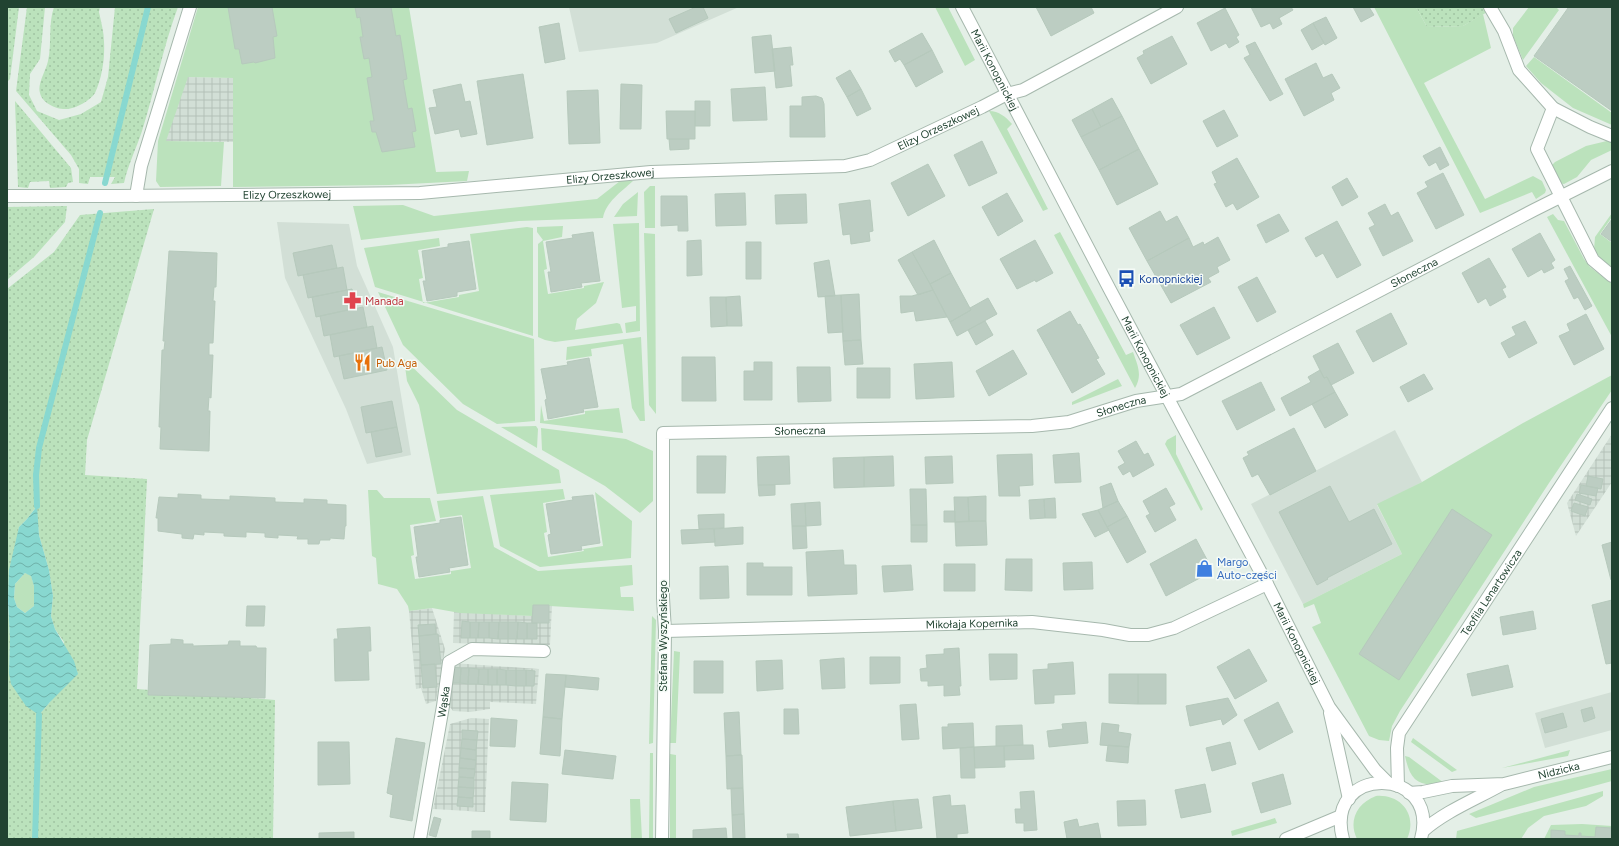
<svg xmlns="http://www.w3.org/2000/svg" width="1619" height="846" font-family="Figtree,sans-serif">
	<style>
		.built { fill: #d2dfd6 }
		.industrial { fill: url(#industrial-grid) }
		.grass { fill: #bbe2bc }
		.park { fill: url(#park-dots); fill-rule: evenodd }
		.water { fill: url(#water-waves); fill-rule: evenodd }
		.lines { fill: none; stroke-linecap: round; stroke-linejoin: round }
		.stream { stroke: #88d8d0; stroke-width: 6 }
		.building { fill: #bccdc2; stroke: #b6c9bc }
		.minor-casing { stroke: #a6b8ad; stroke-width: 14 }
		.minor { stroke: #fff; stroke-width: 12 }
		.labels { text-anchor: middle; dominant-baseline: central; stroke-width: 3; stroke-linejoin: round; paint-order: stroke }
		.street-label { font-size: 11px; fill: #214331; stroke: #f5fbf7 }
		.transit-label { font-size: 11px; fill: #164399; stroke: #f5fbf7; text-anchor: start }
		.health-label { font-size: 11px; fill: #be3a42; stroke: #f5fbf7; text-anchor: start }
		.food-label { font-size: 11px; fill: #c56008; stroke: #f5fbf7; text-anchor: start }
		.shop-label { font-size: 11px; fill: #366cbe; stroke: #f5fbf7; text-anchor: start }
	</style>
	<defs>
		<pattern id="industrial-grid" width="8" height="8" patternUnits="userSpaceOnUse"><rect width="8" height="8" fill="#d2dfd6"/><path d="M0 4h8M4 0v8" fill="none" stroke="#b4c1b8"/></pattern>
		<pattern id="park-dots" width="8" height="8" patternUnits="userSpaceOnUse"><rect width="8" height="8" fill="#bbe2bc"/><path d="M2 2h.1M6 6h.1" fill="none" stroke="#a0c3a2" stroke-width="1.8" stroke-linecap="round"/></pattern>
		<pattern id="water-waves" width="16" height="10" patternUnits="userSpaceOnUse"><rect width="16" height="10" fill="#88d8d0"/><path d="M0 5q4-4 8 0t8 0" fill="none" stroke="#6fb1a9"/></pattern>
	</defs>
	<rect width="100%" height="100%" fill="#e4efe7"/>
	<path class="built" d="M569,7H739L657,43L579,52Z
		M277,222L349,224L357,266L393,347L411,455L367,464L346,409L285,278Z
		M1395,430L1422,482L1377,505L1402,554L1303,604L1251,504Z
		M1612,692V730L1545,748L1535,713Z"/>
	<path class="industrial" d="M187,77L233,78V142L165,141Z
		M1612,434V482L1576,536L1567,503Z
		M533,605L552,606L550,645L453,643L454,612L532,616Z
		M432,608L445,649L436,701L426,704L421,688L416,689L409,611Z
		M452,663L539,669L536,704L490,702V709L470,712L453,711L447,703Z
		M471,718L489,719L485,812L433,809L450,724Z"/>
	<path class="grass" d="M198,7H409L436,172L469,171L467,181L389,185L233,187V78L188,77L166,141L224,142L221,186L160,187L156,181L158,141Z
		M935,7H948L975,60L965,66Z
		M1374,7H1416L1427,27L1463,26L1483,14L1491,48L1424,83L1485,199L1533,176L1542,181L1546,190L1545,193L1536,199L1532,192L1480,213Z
		M1529,7H1556L1559,10L1523,60L1513,36V28Z
		M1534,57L1612,113V125L1573,108L1541,83L1526,66Z
		M989,111C999,111 1006,117 1012,124L1007,129L1048,209L1043,211Z
		M1611,140L1612,150L1591,160L1577,177L1564,184L1559,183L1552,165L1555,162L1586,146Z
		M620,181H633C621,192 606,202 603,218L519,221L361,240L353,206L403,205L434,216L597,199Z
		M650,186H655V228H645L644,192Z
		M638,192L637,216L614,217L623,204Z
		M1612,213V217L1600,234L1612,243V268L1601,259L1594,250L1595,237Z
		M1553,214L1558,220L1564,221L1584,259L1590,267L1612,284V337L1547,217Z
		M639,223L640,331L626,333L625,323L636,321V306L622,308L613,224Z
		M563,226L562,237L543,241L547,269L544,270L548,294L584,288V286L604,282L596,303L577,319L575,330L617,323L620,324L623,333L555,342L545,340L538,337V244L543,240L537,232V227Z
		M527,227L533,228V336L375,287L364,248L439,238L440,246L418,250L423,278L419,279L423,303L459,297V295L479,291L470,234Z
		M1060,232L1126,355L1133,352C1137,364 1143,375 1135,388L1054,235Z
		M644,233L655,234L656,414L649,405Z
		M378,292L534,339L535,421L497,424L463,404L403,345Z
		M641,337L645,421H640L632,408L623,344L591,349L592,356L566,360L567,347Z
		M404,359L457,410L559,470L561,483L437,494L419,405L407,381Z
		M1612,375V390L1549,483L1400,711L1392,726L1389,741L1379,740L1369,736L1312,627L1321,623L1314,604L1304,608L1303,604L1402,554L1377,504L1422,482L1523,423Z
		M1118,379L1122,386L1072,405V402Z
		M541,405L544,421L585,414V411L619,408L623,433L540,423Z
		M536,426L538,429L537,448L501,427Z
		M541,428L626,439L653,451V501L640,513L605,486L542,450Z
		M1176,435V454L1203,509L1201,511L1165,444L1167,440Z
		M563,489L565,499L543,503L547,532L544,533L548,557L584,551L583,549L603,546L595,492L632,521L631,558L540,567L500,546L490,495Z
		M368,490H377L384,498H430L436,521L410,525L414,555L411,556L415,579L451,574V571L471,568L462,515L440,518L437,501L483,496L494,547L538,571L632,565L633,585L620,587L621,597H633L634,611L533,605V616L460,613L432,608L409,611L408,606L397,589L378,584L376,558L372,556Z
		M25,573L31,575L34,586V606L25,613L17,607L14,598L15,584Z
		M652,616L656,620L653,743L649,744Z
		M674,651L680,652L676,743H670Z
		M1413,738L1457,770L1452,772L1411,742Z
		M1570,750L1568,756L1502,768Z
		M650,753H653V839H649Z
		M670,754L676,755V839H670Z
		M1405,756L1409,757L1444,783C1418,788 1410,780 1405,756Z
		M1612,769V781L1476,818L1469,814L1534,787Z
		M1603,791V796L1586,806L1544,816L1528,828L1521,839H1456L1457,831Z
		M1376,796C1401,794 1418,815 1407,839H1357C1348,821 1357,803 1376,796Z
		M630,799H640L642,839H631Z
		M1275,818L1277,823L1232,836L1231,831Z
		M1582,824L1612,826V839H1544L1551,825Z"/>
	<path class="park" d="M7,7H19L10,79L8,81Z
		M27,7H45L40,59L30,74L29,95L37,111L59,120L81,114L101,102L108,77L115,7H178C163,47 155,90 142,131C136,149 128,165 124,183L111,184L115,177H90L88,184L79,183V169L71,155L16,91Z
		M54,7H100L99,12C101,22 104,32 104,42C105,58 102,78 95,93C91,100 75,109 67,109C57,110 42,103 40,93C37,84 46,71 48,61C52,44 48,24 54,7Z
		M1416,7H1487L1489,11L1463,26L1427,27Z
		M15,101L71,168L73,182L68,183L66,187L50,188L49,181L30,182L28,188L18,187Z
		M67,206L65,222L34,257L7,280V207Z
		M154,209L87,440L85,475L147,479L137,689L275,700L273,839H7V289L54,252L80,215ZM36,507L39,535L49,570L53,596L51,616L55,629L64,642L50,702L39,715L9,673L10,639L8,601L19,527L27,519Z"/>
	<path class="water" d="M37,506L39,535L49,570L53,596L51,616L55,629L74,661L78,674L50,702L39,715L26,706L11,684L9,673L10,639L8,601L9,570L19,527L27,519ZM25,573L31,576L34,586V606L25,613L17,607L14,598L15,584Z"/>
	<g class="lines">
		<path class="stream" d="M105,183L148,7
			M37,506L36,475L39,448L100,213
			M35,839L39,715"/>
	</g>
	<path class="building" d="M228,7H272L277,36L273,37L275,58L255,63L254,62L242,64L239,49H235Z
		M351,7H393H391L396,36L400,35L407,79L403,80L408,109L412,108L416,131L412,132L415,147L382,152L376,132H372L370,121H374L367,78L372,77L369,58L364,59L360,37H363L360,17L357,18L355,7Z
		M696,7H703L708,18L676,33L669,19Z
		M1036,7H1091L1094,13L1051,36Z
		M1251,7H1291L1293,10L1279,18L1282,24L1273,29L1270,23L1261,27Z
		M1353,7H1369L1374,15L1361,22Z
		M1566,7H1612V111L1534,56L1568,8Z
		M1225,8L1239,35L1236,37L1239,42L1229,48L1226,43L1211,51L1197,23Z
		M1326,17L1337,38L1325,45L1313,23Z
		M559,23L565,59L545,63L539,27Z
		M1313,23L1324,43L1312,50L1301,30Z
		M922,33L932,50L904,65L900,59L895,62L889,51Z
		M771,35L775,71L755,73L752,37Z
		M1172,36L1187,64L1151,84L1137,58L1144,54L1143,51Z
		M1255,42L1283,94L1270,101L1244,58L1250,55L1246,46Z
		M791,47L793,65H790L792,86L776,88L772,49Z
		M932,50L943,72L916,87L904,65Z
		M1316,63L1323,78L1332,74L1340,88L1331,93L1334,100L1304,116L1285,79Z
		M850,70L861,89L847,97L836,78Z
		M523,74L533,138L487,145L477,81Z
		M461,84L465,102L470,101L477,134L461,137L459,129L435,134L429,108L437,107L433,90Z
		M621,84L642,85L641,129H620Z
		M765,87L767,120L733,121L731,89Z
		M861,89L871,109L857,116L847,97Z
		M598,90L600,143L569,144L567,91Z
		M816,96L822,98L824,104L825,137H790V106H802V97Z
		M1112,98L1122,116L1101,127L1092,109Z
		M695,101H710V126H695Z
		M1092,109L1101,127L1081,137L1072,120Z
		M1224,110L1238,136L1217,147L1203,121Z
		M666,111H695V139H667Z
		M1122,116L1139,149L1099,170L1081,137Z
		M669,139H689V149L670,150Z
		M982,141L997,173L969,186L954,155Z
		M1440,147L1449,165L1440,170L1436,162L1429,166L1423,156Z
		M1139,149L1158,184L1117,205L1099,170Z
		M1237,158L1259,197L1237,210L1233,203L1226,207L1214,184L1217,183L1212,172Z
		M928,164L945,196L908,216L891,183Z
		M1443,173L1464,215L1436,229L1417,193L1428,187L1425,182Z
		M1347,178L1358,197L1342,206L1332,187Z
		M745,193L746,225L716,226L715,194Z
		M1007,193L1023,221L998,236L982,207Z
		M806,194L807,223L776,224L775,195Z
		M661,196H687L688,231H678V225L661,226Z
		M870,200L873,231L869,232L870,241L851,244L850,234L843,235L839,204Z
		M1385,204L1391,216L1398,212L1413,241L1383,256L1369,228L1375,225L1368,213Z
		M1160,211L1166,222L1177,216L1189,238L1147,261L1129,228Z
		M1279,214L1289,231L1266,243L1257,225Z
		M1612,219V242L1601,234Z
		M1337,221L1361,265L1337,278L1323,253L1316,257L1305,238Z
		M593,232L600,281L581,283L582,287L551,292L548,272H551L546,242L573,238L572,235Z
		M1540,233L1555,260L1551,263L1554,268L1544,273L1542,269L1528,277L1512,249Z
		M1218,237L1230,260L1217,267L1219,272L1208,278L1211,282L1171,303L1147,261L1189,238L1193,247L1203,242L1204,245Z
		M701,240L702,275L687,276V241Z
		M934,240L951,273L930,284L912,252Z
		M1035,240L1053,273L1036,282L1035,280L1017,289L1000,259Z
		M469,241L476,289L457,292V296L427,301L423,281H426L422,251L448,247V244Z
		M746,242H761V279H746Z
		M332,245L337,268L298,276L293,253Z
		M169,251L217,253L216,287H214L213,301H215L213,343H209V355H213L211,398L209,397L208,411H210L209,451L160,449L161,427H159L162,350H164L165,341H163Z
		M912,252L930,284L933,290L918,295L898,260Z
		M1489,258L1506,287L1502,289L1506,297L1490,306L1486,298L1478,303L1462,273Z
		M829,260L835,296L818,297L814,263Z
		M1570,266L1592,306L1585,310L1578,297L1574,299L1565,281L1569,279L1564,269Z
		M343,267L347,290L308,298L303,275Z
		M951,273L971,310L950,322L930,284Z
		M1257,277L1276,312L1257,322L1238,287Z
		M352,289L356,308L316,317L312,297Z
		M933,290L947,317L916,321L914,311L901,313L900,296H912Z
		M859,294L861,340L843,341L841,295Z
		M841,295L843,332L828,333L825,296Z
		M740,296L742,326H727L726,297Z
		M710,297H726L727,326L711,327Z
		M988,298L997,314L957,336L950,322L971,310L970,308Z
		M363,307L367,327L324,336L320,316Z
		M1214,307L1230,338L1197,355L1180,325Z
		M1070,311L1078,325L1080,324L1099,358L1096,359L1105,374L1072,393L1037,330Z
		M1391,313L1407,344L1373,362L1356,331Z
		M1586,314L1604,349L1574,365L1559,336L1570,331L1567,324Z
		M985,321L993,335L976,345L968,330Z
		M1525,321L1537,343L1509,358L1501,343L1516,335L1512,327Z
		M373,326L377,348L334,357L330,335Z
		M861,340L863,364L845,365L843,341Z
		M1338,343L1354,373L1331,385L1327,377L1324,378L1313,356Z
		M382,347L387,370L344,379L339,356Z
		M1013,350L1027,374L989,396L976,371Z
		M682,357H715L716,401H682Z
		M589,358L598,407L583,409L584,412L548,419L545,400L547,399L541,369L568,365L567,362Z
		M754,362H772V400H744V371H754Z
		M952,362L954,397L916,399L914,364Z
		M797,367H830L831,401L798,402Z
		M857,368H890V398H857Z
		M1320,370L1324,378L1327,377L1335,392L1290,416L1281,398L1311,382L1308,377Z
		M1424,374L1433,389L1408,402L1400,387Z
		M1261,382L1275,410L1237,430L1222,401Z
		M1335,392L1348,415L1325,428L1312,404Z
		M392,401L397,427L366,433L361,407Z
		M397,427L402,452L376,457L371,432Z
		M1294,428L1316,471L1270,495L1258,474L1252,477L1243,458L1249,455L1247,452Z
		M1136,441L1144,455L1148,453L1154,465L1133,477L1130,471L1123,475L1118,467L1125,463L1118,451Z
		M1079,453L1081,482L1055,483L1053,455Z
		M1032,454L1033,485L1019,486L1020,496H999L997,455Z
		M697,456H726L725,493H697Z
		M789,456L790,484L758,485L757,457Z
		M893,456L894,486L864,487V457Z
		M952,456L953,483L926,484L925,457Z
		M864,457V487L834,488L833,458Z
		M1588,476L1603,479L1601,489L1586,486Z
		M1111,483L1118,501L1103,508L1100,487Z
		M758,485H775V495L759,496Z
		M1581,485L1598,488L1596,496L1579,493Z
		M1330,486L1349,522L1374,509L1392,544L1327,578L1328,579L1317,585L1279,512Z
		M1166,488L1175,504L1169,507L1176,520L1155,532L1146,516L1150,514L1143,501Z
		M910,489H926L927,525H911Z
		M178,494L201,495V499L230,500V496L275,498V502L304,503V499L327,500V504L346,505V526H345L344,539L330,538V540H320L319,544H308V539H297L298,536L278,535V538L265,537V533L246,532V537L224,536V533L204,532V535L194,534L193,539L182,538V534L158,531V518H156L159,497L178,498Z
		M1577,494L1592,499L1590,505L1575,500Z
		M593,495L600,543L581,546L582,550L551,554L548,535L551,534L546,504L573,500L572,497Z
		M986,496V521H969L968,497Z
		M954,497H968L969,521L955,522Z
		M1055,498L1056,518H1045L1044,499Z
		M1044,499L1045,518L1030,519L1029,500Z
		M1118,501L1127,516L1107,527L1098,510Z
		M820,502L821,525L806,526L805,503Z
		M805,503L806,526H792L791,504Z
		M1574,503L1588,507L1585,516L1571,511Z
		M1452,509L1492,535L1399,680L1359,654Z
		M1098,510L1109,530L1095,537L1082,514Z
		M944,511H955V522H944Z
		M724,514V528L699,529L698,515Z
		M1127,516L1146,552L1127,563L1107,527Z
		M461,517L468,565L449,568L450,572L419,577L416,557H418L414,527L440,523V520Z
		M986,521L987,545L956,546L955,522Z
		M911,525H927V542H911Z
		M792,526H806L807,548L793,549Z
		M743,527V544L715,546L714,529Z
		M714,529L715,542L682,544L681,530Z
		M1196,539L1213,571L1166,596L1150,564Z
		M1612,542V580H1611L1602,545Z
		M843,550L844,565H856L857,594L808,596L806,552Z
		M1006,559H1032V591L1005,590Z
		M1092,562L1093,589L1064,590L1063,563Z
		M747,563H763V567H792V595H747Z
		M944,564H975V591H944Z
		M911,565L913,590L884,592L882,566Z
		M728,566L729,598L700,599V567Z
		M1612,600V663L1606,664L1592,605Z
		M533,605H549V623H532Z
		M247,606H265L264,626H246Z
		M1533,611L1536,629L1503,635L1500,617Z
		M462,621L470,622V638H461Z
		M470,622H479L478,638H470Z
		M479,622H489V638H478Z
		M489,622H499L498,639L489,638Z
		M499,622H508V639H498Z
		M508,622H518L517,639H508Z
		M518,622L527,623V639H517Z
		M527,623H537V639H527Z
		M435,624L436,634L419,636L418,625Z
		M370,627L371,651H368L369,680L335,681L334,639H338L337,629Z
		M438,634L441,664L421,665L419,636Z
		M171,639L183,640V644H193V646L228,645L229,641H240V646H256L257,648H266L265,698L148,695L150,645L171,644Z
		M959,648L961,686H959L960,695L944,696V685L928,686V681H921L920,669L927,668L926,655L944,654V649Z
		M1249,649L1267,681L1235,699L1217,667Z
		M989,654H1017V679L990,680Z
		M870,657H900V683L870,684Z
		M844,658L845,688L822,689L820,660Z
		M782,660L783,689L757,691L756,661Z
		M694,661H723V693H694Z
		M1073,662L1075,694L1054,695V703L1035,704L1033,670L1048,669V664Z
		M435,664L437,687L423,688L421,665Z
		M1508,665L1513,687L1472,696L1467,674Z
		M453,667L461,668L460,683H452Z
		M461,668H469L468,684L460,683Z
		M469,668L479,669L478,684H468Z
		M479,669H488V685L478,684Z
		M488,669H497V685H488Z
		M497,669L506,670V685H497Z
		M506,670H516V686L506,685Z
		M516,670H526V686H516Z
		M526,670L535,671L534,686H526Z
		M546,674L566,675L562,719L543,717Z
		M1109,674H1138V704L1109,703Z
		M1138,674H1166V704H1138Z
		M566,675L599,678L598,690L565,687Z
		M1228,698L1237,715L1223,725L1221,719L1190,726L1186,706Z
		M1278,702L1293,732L1259,750L1244,720Z
		M916,704L919,739L902,740L900,705Z
		M1592,707L1595,718L1584,722L1581,710Z
		M784,709H798L799,734H784Z
		M739,712L741,755L726,756L724,713Z
		M1563,713L1567,727L1545,733L1541,719Z
		M543,717L562,719L560,756L540,754Z
		M491,718L517,720L515,747L490,746Z
		M1086,722L1088,743L1049,747L1047,731L1063,729L1062,724Z
		M973,723L974,747L943,749L942,727H948V724Z
		M1102,723L1119,725L1118,732L1131,734L1129,747L1100,745Z
		M1022,725L1023,745L996,746V726Z
		M462,730L478,731L477,740L462,739Z
		M396,738L425,743L412,821L390,817L393,795L387,793Z
		M462,739L477,740L476,750L461,748Z
		M318,742H349L350,784L318,785Z
		M1230,742L1236,764L1212,771L1206,748Z
		M1023,745H1033L1034,759L1004,760V746Z
		M1108,745L1129,747L1128,763L1106,761Z
		M996,746H1004L1005,767L975,768L974,747Z
		M974,747L975,778H961L960,748Z
		M461,748L476,750V760L460,758Z
		M565,750L616,756L613,779L562,774Z
		M742,755L743,788L727,789L726,756Z
		M460,758L476,760L475,769L459,768Z
		M459,768L475,769L474,778L459,777Z
		M1283,774L1291,804L1261,813L1252,783Z
		M459,777L474,778V788L458,787Z
		M512,782L548,784L546,822L510,820Z
		M1205,784L1211,812L1181,818L1175,790Z
		M458,787L474,788L473,798L458,797Z
		M731,788H743L744,814L732,815Z
		M1034,791L1037,830L1024,831V823H1016L1015,809H1021L1020,792Z
		M950,795L951,806L965,805L968,833L957,834V839H937L933,797Z
		M458,797L473,798V807L457,806Z
		M918,799L922,828L896,831L893,801Z
		M1145,800L1146,825L1118,826L1117,801Z
		M893,801L896,831L850,836L846,807Z
		M744,814L745,838L733,839L732,815Z
		M434,817L441,819L436,837L429,835Z
		M1077,819L1079,827L1098,823L1101,839H1067L1064,822Z
		M1596,827L1612,828V839H1547H1551V830L1565,831V835L1579,836V833H1581V836L1595,837Z
		M726,828L727,839H693V830Z
		M472,831H490V839H472Z
		M354,832V839H319V833Z
		M787,834H798L799,839H788Z"/>
	<g class="lines">
		<defs>
			<g id="minor">
				<path id="s1" d="M962,7L1109,288L1267,584L1329,707L1375,770L1388,783"/>
				<path d="M1490,7L1504,31L1519,70L1553,108L1590,127L1612,136"/>
				<path d="M1553,108L1537,149L1593,260L1612,276"/>
				<path id="s2" d="M7,196H119L420,193L651,172L845,166L870,160L982,107L1007,94L1023,90L1177,7"/>
				<path d="M136,196L141,166L190,7"/>
				<path id="s3" d="M665,631L1032,622L1103,630L1130,635H1148L1174,628L1267,584"/>
				<path d="M1330,713L1349,799"/>
				<path id="s4" d="M1398,786L1397,748L1399,733L1612,408"/>
				<path id="s5" d="M1409,793L1423,792L1452,786L1504,784L1612,757"/>
				<path d="M1423,831C1444,812 1476,799 1501,785"/>
				<path id="s6" d="M420,839L443,706L449,662L472,649L544,651"/>
				<path id="s7" d="M662,839L665,631L663,598V433L1032,426L1069,422L1136,401L1181,394L1534,210L1612,171"/>
				<path d="M1286,839L1341,816"/>
				<path d="M1343,839C1323,764 1441,765 1421,839"/>
			</g>
		</defs>
		<use href="#minor" class="minor-casing"/>
		<use href="#minor" class="minor"/>
	</g>
	<defs>
		<symbol id="bus-bare" viewBox="-9 -9 18 18"><path d="M-5-6H5V4H4V6H2V4H-2V6H-4V4H-5ZM-3.5-4V0h7V-4ZM-3.5 1.2v1.5H-2V1.2ZM2 1.2v1.5H3.5V1.2Z" fill="#1a4fb4" stroke="#f5fbf7" stroke-width="2.5" paint-order="stroke"/></symbol>
		<symbol id="pharmacy-bare" viewBox="-9 -9 18 18"><path d="M-2-6h4v4h4v4h-4v4h-4v-4h-4v-4h4Z" fill="#e0444e" stroke="#f5fbf7" stroke-width="2.5" paint-order="stroke"/></symbol>
		<symbol id="restaurant-bare" viewBox="-9 -9 18 18"><path d="M-5-6h1v4h1v-4h1v4h1v-4h1v5L-1.5 .5V6h-2V.5L-5-1ZM5-6V6H3V1.5H1.5Q1.5-4 5-6Z" fill="#e8710a" stroke="#f5fbf7" stroke-width="2.5" paint-order="stroke"/></symbol>
		<symbol id="shop-bare" viewBox="-9 -9 18 18"><path d="M-5-2.5h2.3a2.7 3.5 0 0 1 5.4 0H5L5.5 6h-11ZM-1.5-2.5h3a1.5 2.3 0 0 0-3 0Z" fill="#3f7fe0" stroke="#f5fbf7" stroke-width="2.5" paint-order="stroke"/></symbol>
	</defs>
	<g fill-rule="evenodd">
		<use href="#bus-bare" x="1114" y="266" width="25" height="25"/>
		<use href="#pharmacy-bare" x="340" y="288" width="25" height="25"/>
		<use href="#restaurant-bare" x="350" y="350" width="25" height="25"/>
		<use href="#shop-bare" x="1192" y="556" width="25" height="25"/>
	</g>
	<g class="labels">
		<g class="street-label">
			<text stroke="none"><textPath href="#s1" startOffset="71">Marii Konopnickiej</textPath></text>
			<text stroke="none"><textPath href="#s2" startOffset="940">Elizy Orzeszkowej</textPath></text>
			<text stroke="none"><textPath href="#s2" startOffset="604">Elizy Orzeszkowej</textPath></text>
			<text stroke="none"><textPath href="#s2" startOffset="280">Elizy Orzeszkowej</textPath></text>
			<text stroke="none"><textPath href="#s7" startOffset="1191">Słoneczna</textPath></text>
			<text stroke="none"><textPath href="#s1" startOffset="395">Marii Konopnickiej</textPath></text>
			<text stroke="none"><textPath href="#s7" startOffset="867">Słoneczna</textPath></text>
			<text stroke="none"><textPath href="#s7" startOffset="543">Słoneczna</textPath></text>
			<text stroke="none"><textPath href="#s4" startOffset="221">Teofila Lenartowicza</textPath></text>
			<text stroke="none"><textPath href="#s3" startOffset="307">Mikołaja Kopernika</textPath></text>
			<text transform="translate(663 636) rotate(-90)">Stefana Wyszyńskiego</text>
			<text stroke="none"><textPath href="#s1" startOffset="719">Marii Konopnickiej</textPath></text>
			<text stroke="none"><textPath href="#s6" startOffset="139">Wąska</textPath></text>
			<text stroke="none"><textPath href="#s5" startOffset="152">Nidzicka</textPath></text>
		</g>
		<g class="transit-label">
			<text x="1139" y="279">Konopnickiej</text>
		</g>
		<g class="health-label">
			<text x="365" y="301">Manada</text>
		</g>
		<g class="food-label">
			<text x="376" y="363">Pub Aga</text>
		</g>
		<g class="shop-label">
			<text x="1217" y="562">Margo<tspan x="1217" dy="13">Auto-części</tspan></text>
		</g>
	</g>
	<rect width="1619" height="846" fill="none" stroke="#214331" stroke-width="16"/>
</svg>
